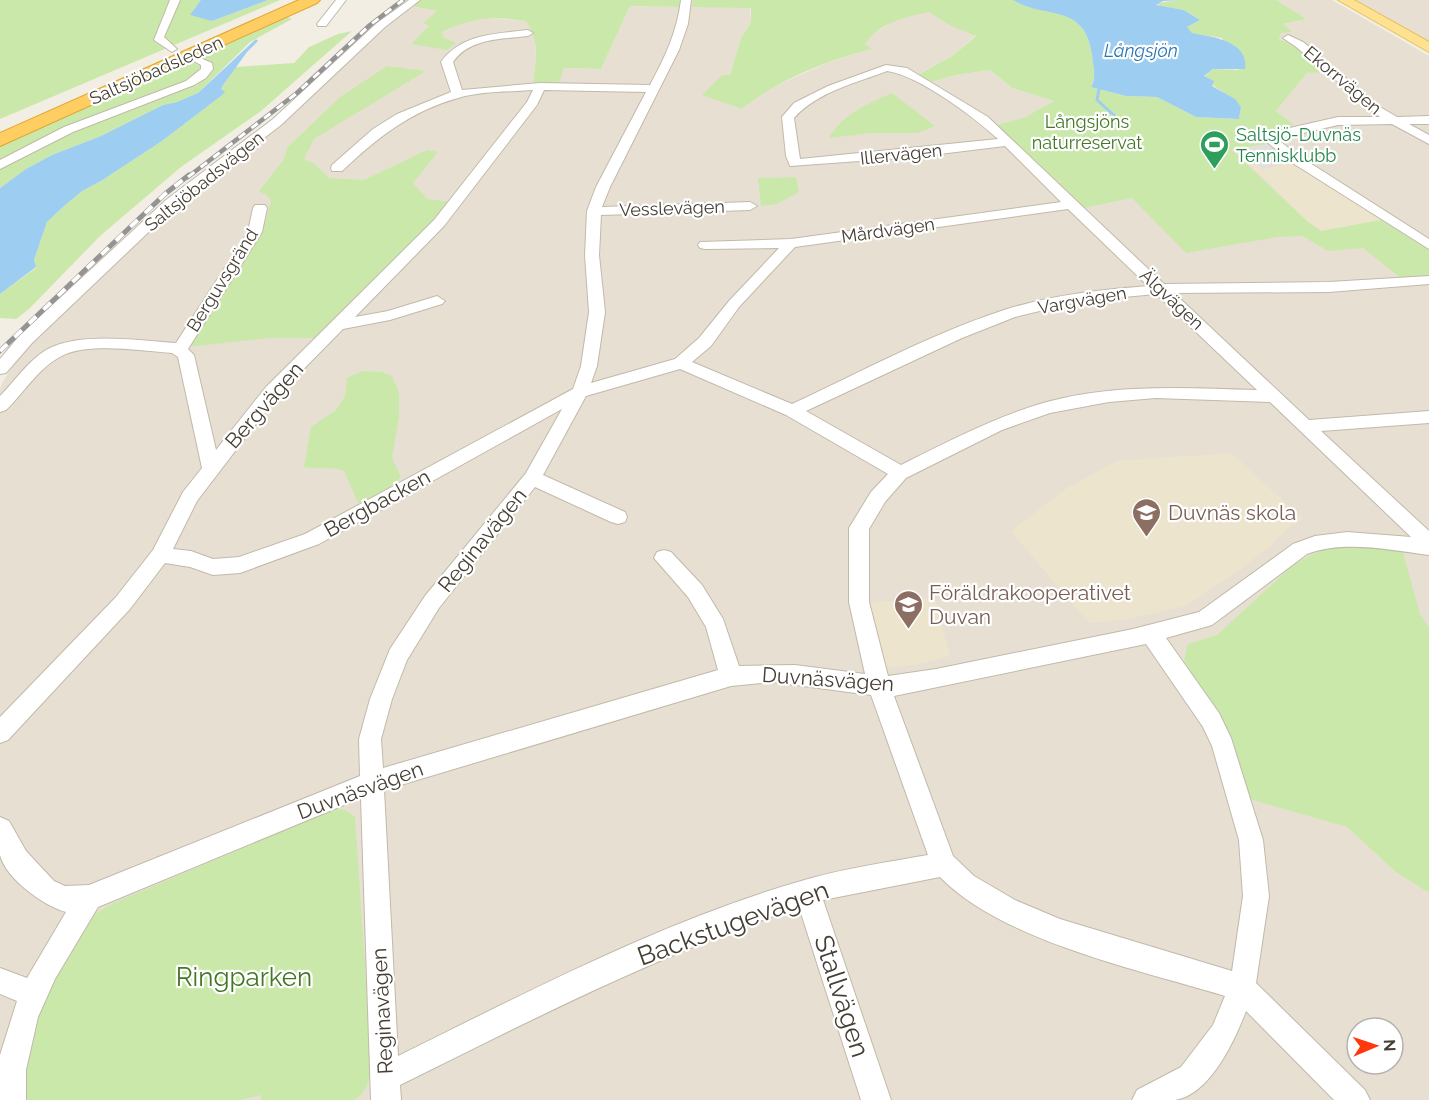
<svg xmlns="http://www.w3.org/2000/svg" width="1429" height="1100" font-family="Raleway,sans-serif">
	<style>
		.residential { fill: #e7e0d2; fill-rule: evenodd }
		.education { fill: #ece4cd }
		.green { fill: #cbe8ab }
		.parking { fill: #e3e0dc }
		.water { fill: #9ecdf2 }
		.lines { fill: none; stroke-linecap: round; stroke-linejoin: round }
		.stream { stroke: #9ecdf2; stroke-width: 3 }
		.minor-casing { stroke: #c1b9a9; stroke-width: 2 }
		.major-casing { stroke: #e6c05e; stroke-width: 2 }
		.highway-casing { stroke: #e1a42f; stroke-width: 2 }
		.minor { fill: #fff; fill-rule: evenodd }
		.major { fill: #ffe290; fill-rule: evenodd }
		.highway { fill: #ffce62; fill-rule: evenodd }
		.rail-far1-casing { stroke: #949494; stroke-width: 4.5 }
		.rail-casing { stroke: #949494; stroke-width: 5 }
		.rail-far1 { stroke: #fff; stroke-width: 3; stroke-dasharray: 8; stroke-linecap: butt }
		.rail { stroke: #fff; stroke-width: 4; stroke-dasharray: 10; stroke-linecap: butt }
		.labels { text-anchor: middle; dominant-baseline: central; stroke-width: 4.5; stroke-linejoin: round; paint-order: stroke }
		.far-water-label { font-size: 18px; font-style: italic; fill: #2b76b3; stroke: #fff }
		.far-street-label { font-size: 18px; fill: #453e34; stroke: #fff }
		.far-park-label { font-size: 18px; fill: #437726; stroke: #fff }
		.far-leisure-label { font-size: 18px; fill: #27864d; stroke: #fff; text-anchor: start }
		.street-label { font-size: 21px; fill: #453e34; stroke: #fff }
		.education-label { font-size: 21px; fill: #785e54; stroke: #fff; text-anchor: start }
		.near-street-label { font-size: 26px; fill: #453e34; stroke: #fff }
		.near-park-label { font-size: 26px; fill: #437726; stroke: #fff }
	</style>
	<rect width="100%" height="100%" fill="#f2eee4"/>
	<path class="residential" d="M680,0H693V7H750L751,22L741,38L730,75L703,94L742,109L761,94L784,82L827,63L871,49L865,44L871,35L897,19L929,11L951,26L976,35L952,56L920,73L931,82L956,75L990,70L1012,88L1055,101L1025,117L998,125L1025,153L1064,182L1058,184L1066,191L1267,143L1261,134L1293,125L1276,111L1307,73L1325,71L1296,46L1279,39L1283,24L1307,19L1276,0H1332L1429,56V1100H0V388L3,382L20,354L162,214L411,6L437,11L424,23L444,38L442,32L468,21L487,18L526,21L534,33L536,55L533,82L563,68L601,69L630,6L679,7ZM1357,1028H1393V1064H1357Z
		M1354,0H1429V42L1362,4Z"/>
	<path class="education" d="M1284,155L1381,220L1321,231L1308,222L1246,161Z
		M1231,453L1303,519L1285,530L1275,542L1238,571L1186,606L1128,619L1091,623L1081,614L1011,531L1067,488L1117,461Z
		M935,598L950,656L916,665L883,668L866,603Z"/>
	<path class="green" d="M0,0H202L212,21L268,0H280L0,119Z
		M420,0H680L679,7L630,6L601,69L564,68L559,83L533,82C536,58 540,42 526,21C490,16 475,17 442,32L444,38L456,43L447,50L411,44L429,26L423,23L437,11L411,6Z
		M693,0H1013C1045,19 1085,2 1092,55C1093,69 1097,75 1091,87L1126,96L1157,97L1196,117L1239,119L1241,107C1231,94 1215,90 1204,77L1213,69L1239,70L1222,38L1192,33L1187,27L1200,20L1184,10L1160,6L1156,3L1182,0H1276L1307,19L1283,24L1292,32L1281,33L1279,39L1296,46L1325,72L1307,73L1276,111L1294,125L1262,134L1263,140L1268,144L1232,150L1308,222L1321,231L1381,220L1429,250V277L1402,279L1363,248L1328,251L1302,236L1277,237L1186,253L1132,198L1084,208L1057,183L1064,181H1055L997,125L1025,117L1054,101L1012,88L990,70L956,75L931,82L919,74L952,56L976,36L951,26L929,12C905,17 879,23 865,44L872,49C826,61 779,79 742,109L702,95L722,75H730L741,38L751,22V8L692,7Z
		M285,16L292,19L250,42L198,93L177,102L163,105L101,136L52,155L26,169L0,188V169L75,129L193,86C210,75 222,67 196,56Z
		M352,31L261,111L181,167L100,236L29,309L16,319L0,318V294L36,268L34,260L47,222L63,207L82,191L101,181L162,141L221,96V89L236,67L294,63L309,47L338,34Z
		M187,60L200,66L202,69L187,82C124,106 57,125 0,162V146Z
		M387,66L426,71L314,139L304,159L315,164L329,178L364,180L427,150L438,152L413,183L427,199L450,202L390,266L317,338H269L187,347L263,232L271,201L268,196L259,191L284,159L287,148L340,97Z
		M892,93L935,126L918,133H872L829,138C842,114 868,104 892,93Z
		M796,177L799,192L777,204L761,206L758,178Z
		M363,371L382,372L392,376L399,392V417L392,458L401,477L383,492L358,503L344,471C332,466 317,470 304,467L311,427L336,410L345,396L347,378Z
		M1357,546L1403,552L1420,614L1429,628V893L1396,872L1347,827L1249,799L1230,742L1184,660L1188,644L1217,635L1294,564L1325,548Z
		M334,809L346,810L355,817L372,1070C369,1081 365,1096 353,1100H261V1095L240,1100H24L19,1060L39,999L92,916L109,905Z"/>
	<path class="parking" d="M1268,144L1294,162L1263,169L1251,160L1246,161L1232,149Z"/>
	<path class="water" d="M201,0H268L212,21L190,15Z
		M1013,0H1182L1163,1L1156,5L1184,10L1200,20L1187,27L1192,33C1209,36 1250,41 1245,69H1213L1204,76L1214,81L1212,86L1235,99L1241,107L1239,119L1196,117L1157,97L1126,96L1091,87C1097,77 1093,68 1092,55C1085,2 1045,20 1013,0Z
		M256,39L258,41L247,52L224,84L221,89L225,92L221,96L162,141L101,181L82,191L63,207L47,222L34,260L36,267L0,294V188L26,169L52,155L101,136L163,105L177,102L198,93Z"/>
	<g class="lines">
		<path class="stream" d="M1099,89L1097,100L1118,119
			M1121,122L1124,126"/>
		<defs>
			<path id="minor" d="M170,0H180L164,37L177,49L172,52L154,40Z
				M336,0H346L326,26H318L317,24Z
				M409,0H420L385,27L281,125L176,206L32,343L6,373L0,374V359L20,335L166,200L273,119L377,23Z
				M681,0H691L688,24L679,50L610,187L602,207L750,202L757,206L750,210L601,215L599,255L605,312L597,366L591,383L675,359L699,338L729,301L779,248L705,249L700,248L698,245L700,242L791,239L1061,202L1005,146L915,157L790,166L786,156L782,117L794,103L828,86L886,65L907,68L988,117L1164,284L1329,282L1429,276V284L1329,292L1174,293L1309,420L1429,411V423L1321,431L1429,531V555C1389,550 1346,540 1307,554L1212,625L1166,638L1219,713L1231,738L1263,840L1269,896L1256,983L1365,1090L1370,1100H1334L1246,1011C1235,1040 1210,1095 1175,1100C1162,1100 1146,1100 1132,1100L1137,1090L1181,1067L1213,1025L1225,996C1140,970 1002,941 940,877L823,900L891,1100H861L799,907C660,954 531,1020 400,1085L401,1100H371L361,798L98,907L55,979L38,1017L26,1070V1100H0V1055L17,1001L0,994V968L27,978L66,912C44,906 6,879 0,855C0,844 0,829 0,817L9,821L26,851L54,881L65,886L89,885L360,776L359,739L370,699L390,649L425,596L526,473L562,409L319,544L240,573L213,575L190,567L165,563L130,609L8,740L0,743V717L116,597L153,550L183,492L202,468L178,357L172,353C142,351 84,341 58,358C37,370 23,394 6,410L0,412V396C15,381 28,361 46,350C79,331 139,341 176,343L248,232L253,208L255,205H265L267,208L262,232L188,349L194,355L216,450L266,387L434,220L527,102L533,90C509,92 481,91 458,98C411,111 377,138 342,171H332L331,168L332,165L373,129L397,114L451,92L441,62C462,33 496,34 528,30L533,33L528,36C502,39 469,38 453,62L462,90L540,83L650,85C665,57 677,32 681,0ZM887,71C918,75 974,117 998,139L800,159L794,118C817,92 856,83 887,71ZM544,90L646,92L596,187L587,211L585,255L589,312L581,366L573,389L305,534L239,557L213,559L191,551L173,549L197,501L278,395L343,329L390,320L442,304L445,301L437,296L388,311L355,317L444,226L537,105ZM1068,209L1148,286C1099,290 1051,295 1004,310C931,334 861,372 792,404L692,362L711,346L739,307L795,247ZM1156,294L1257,390C1185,388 1113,383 1043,403C993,418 947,442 901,465L806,411L962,338L1015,317L1081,301ZM680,369L786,415L888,474L871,492L849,528V602L865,674L795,665L739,666L723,619L702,585L671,552L664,550L657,552L654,558L688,597L706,627L718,670L383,768L381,739L392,699L407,660L439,608L535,487L611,522L618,524L625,522L627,517L625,512L543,475L586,396ZM1156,398L1270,402L1411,537L1347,532L1315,536L1293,544L1199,612L1133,629L936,669L888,676L869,602V529L885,502L906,478L1002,430L1050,413L1109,402ZM1146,644L1203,727L1212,746L1239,840L1243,896L1232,971L1060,919L1015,900L974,876L953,856L894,696ZM773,682L871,695L928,855C888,862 847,868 808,879C666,919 530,991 398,1056L384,790L731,686Z
				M1288,35L1303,42L1380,107L1397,117L1429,116V124H1409L1429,135V144L1392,124L1338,125L1277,139L1299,156L1429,239V249L1291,162L1261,137L1263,134L1338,117H1380L1295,46L1283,38Z
				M193,55L212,63L213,69L206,78L194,85L73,132L0,169V160L64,127L186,81L201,69V65L188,58Z"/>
			<path id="major" d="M1338,0H1354L1429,42V52Z"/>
			<path id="highway" d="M299,0H320L317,3L0,146V133Z"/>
		</defs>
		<use href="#minor" class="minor-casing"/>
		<use href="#major" class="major-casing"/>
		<use href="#highway" class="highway-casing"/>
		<use href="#minor" class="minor"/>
		<use href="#major" class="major"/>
		<use href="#highway" class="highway"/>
		<defs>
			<path id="rail-far1" d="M188,177L297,93L370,25L403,0"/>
			<path id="rail" d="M0,351L165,194L189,175"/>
		</defs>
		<use href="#rail-far1" class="rail-far1-casing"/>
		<use href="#rail" class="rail-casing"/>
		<use href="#rail-far1" class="rail-far1"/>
		<use href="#rail" class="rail"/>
	</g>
	<defs>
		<symbol id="stadium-pin" viewBox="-11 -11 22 30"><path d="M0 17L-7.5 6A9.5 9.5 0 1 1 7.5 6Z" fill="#2e9e5b" stroke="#fff"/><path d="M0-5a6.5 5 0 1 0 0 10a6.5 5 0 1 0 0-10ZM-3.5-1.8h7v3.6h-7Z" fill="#fff"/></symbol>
		<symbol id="school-pin" viewBox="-11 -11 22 30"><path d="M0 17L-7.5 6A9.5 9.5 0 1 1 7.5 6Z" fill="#8d6e63" stroke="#fff"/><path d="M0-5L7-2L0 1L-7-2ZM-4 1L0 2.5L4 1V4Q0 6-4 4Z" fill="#fff"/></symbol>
	</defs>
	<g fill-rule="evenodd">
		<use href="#stadium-pin" x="1198" y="128" width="33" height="45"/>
		<use href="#school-pin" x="1130" y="496" width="33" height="45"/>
		<use href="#school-pin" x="892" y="588" width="33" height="45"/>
	</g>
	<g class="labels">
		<g class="far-water-label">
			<text x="1141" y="50">Långsjön</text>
		</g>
		<g class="far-street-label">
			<text transform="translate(156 70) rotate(-24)">Saltsjöbadsleden</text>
			<text transform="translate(1343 80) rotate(40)">Ekorrvägen</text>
			<text transform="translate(901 154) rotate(-6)">Illervägen</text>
			<text transform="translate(204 181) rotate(-39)">Saltsjöbadsvägen</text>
			<text transform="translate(672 208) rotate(-2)">Vesslevägen</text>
			<text transform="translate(888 230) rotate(-8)">Mårdvägen</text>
			<text transform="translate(222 280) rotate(-58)">Berguvsgränd</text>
			<text transform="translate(1172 299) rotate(43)">Älgvägen</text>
			<text transform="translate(1082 300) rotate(-10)">Vargvägen</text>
		</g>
		<g class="far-park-label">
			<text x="1087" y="121">Långsjöns<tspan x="1087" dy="21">naturreservat</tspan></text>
		</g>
		<g class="far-leisure-label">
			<text x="1236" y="134">Saltsjö-Duvnäs<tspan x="1236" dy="21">Tennisklubb</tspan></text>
		</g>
		<g class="street-label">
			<text transform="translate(264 405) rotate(-49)">Bergvägen</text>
			<text transform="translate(377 503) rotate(-29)">Bergbacken</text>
			<text transform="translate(482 540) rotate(-51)">Reginavägen</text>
			<text transform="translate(828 679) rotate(4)">Duvnäsvägen</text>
			<text transform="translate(360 790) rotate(-20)">Duvnäsvägen</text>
			<text transform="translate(382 1011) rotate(-93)">Reginavägen</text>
		</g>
		<g class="education-label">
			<text x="1168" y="512">Duvnäs skola</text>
			<text x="929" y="592">Föräldrakooperativet<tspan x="929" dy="24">Duvan</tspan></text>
		</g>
		<g class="near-street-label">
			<text transform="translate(733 923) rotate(-20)">Backstugevägen</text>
			<text transform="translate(842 996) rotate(72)">Stallvägen</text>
		</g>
		<g class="near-park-label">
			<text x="244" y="977">Ringparken</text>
		</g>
	</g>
	<g transform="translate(1375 1046) rotate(88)"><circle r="28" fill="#ffffff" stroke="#b5b2ae" stroke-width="1.5"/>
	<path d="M0-4.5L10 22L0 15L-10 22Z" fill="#ff380e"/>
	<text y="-9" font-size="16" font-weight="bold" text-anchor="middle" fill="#453e34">N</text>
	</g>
</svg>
